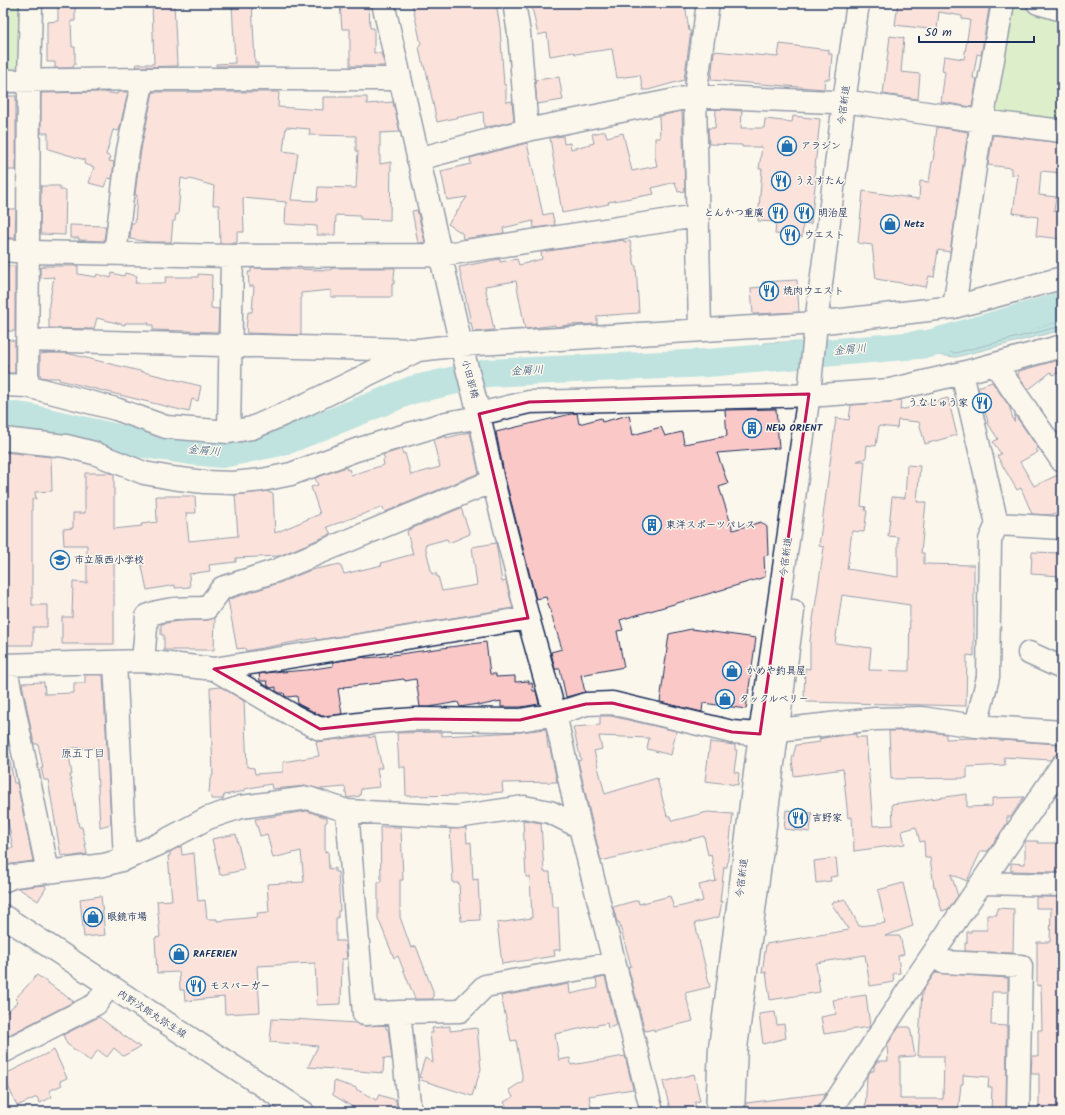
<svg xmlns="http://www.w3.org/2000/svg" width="1065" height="1115" font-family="Kalam,'Klee One',sans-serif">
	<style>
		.built { fill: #fbe9e1 }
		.green { fill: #b8e4a1; stroke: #6a8a80 }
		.water { fill: #78cacf; stroke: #538ca2 }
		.pier { fill: #fbf7ec }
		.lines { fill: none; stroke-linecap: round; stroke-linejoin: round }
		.shore { stroke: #406d8b; stroke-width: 1 }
		.river { stroke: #78cacf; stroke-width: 28 }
		.building { fill: #fac9c7; stroke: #1b2f5e; fill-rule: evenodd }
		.minor-casing { stroke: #1b2f5e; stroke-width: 25 }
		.major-casing { stroke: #1b2f5e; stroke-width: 25 }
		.highway-casing { stroke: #1b2f5e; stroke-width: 25 }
		.minor { stroke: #fbf7ec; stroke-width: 22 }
		.major { stroke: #fbf7ec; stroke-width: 22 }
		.highway { stroke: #fbf7ec; stroke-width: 22 }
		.marked { fill: none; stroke: #c2185b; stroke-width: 3; stroke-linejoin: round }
		.labels { text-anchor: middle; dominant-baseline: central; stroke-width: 3; stroke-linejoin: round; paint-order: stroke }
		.street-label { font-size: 10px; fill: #1b2f5e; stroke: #fbf7ec }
		.poi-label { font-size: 10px; font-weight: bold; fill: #1b2f5e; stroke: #fbf7ec; text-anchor: start }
		.water-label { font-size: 11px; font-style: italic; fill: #32567a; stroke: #fbf7ec }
		.neighbourhood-label { font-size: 11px; fill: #1b2f5e; stroke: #fbf7ec }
	</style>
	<rect width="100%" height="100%" fill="#fbf7ec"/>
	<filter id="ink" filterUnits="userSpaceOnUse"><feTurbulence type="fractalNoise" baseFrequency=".025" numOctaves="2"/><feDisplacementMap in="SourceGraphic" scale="8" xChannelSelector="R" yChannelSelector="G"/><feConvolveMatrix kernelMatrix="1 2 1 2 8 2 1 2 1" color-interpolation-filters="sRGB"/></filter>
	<g filter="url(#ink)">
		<path class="built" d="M3,443L82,452L116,470V650L3,652Z"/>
		<path class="green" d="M3,3H23L22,70H3Z
			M1008,4L1062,18V120L992,113Z"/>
		<path class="water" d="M1062,299V330L956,357L844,346L758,359L763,343L852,339L918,345L964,340L981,320Z"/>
		<path class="pier" d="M845,337L844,349L792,356L795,340Z"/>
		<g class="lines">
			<path class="shore" d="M1062,303L984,323L966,343L934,347L933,350L934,351L955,353L1062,326
				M1062,308L986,328L976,341L979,342L1062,321
				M796,346L797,348L796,350L767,354L765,352L767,347Z"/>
			<path class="river" d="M3,414L25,417L143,444L191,451L222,454L285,441L412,390L487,373L707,363L929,344L1062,306"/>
		</g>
		<path class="building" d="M58,3H75V21H71L72,47H75V65H73V68H55V62H47V22L58,21Z
			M152,3H174L177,64H178V66L137,67L136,64H154Z
			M232,3H252L255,63H258V66H216V64L235,63Z
			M369,3L370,28H374V53H381L385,66H350V29H342L340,4Z
			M412,3H496L500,27L504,85H506V102L512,101L514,121L493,126L484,127L483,112L437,122L426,70H425L423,62H422L419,47L421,44Z
			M531,3H685L689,31H691L684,80L648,90H643L640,75L617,78L612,49L575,54L574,52L550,56L547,33L538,35Z
			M898,3H990L981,55L977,54L973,78L977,79L972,107L941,102L945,72L942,71L944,56L964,59L970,20L962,19V16L939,12L937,30L895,25Z
			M890,36L904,38L901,72L920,74L918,99L883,94Z
			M780,44L829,50V54H832L830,79H825L824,89L711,80L714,51L778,57Z
			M559,77L563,100L537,104L535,80Z
			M103,92L117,94L118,92H128L119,131L113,130L106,155L111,157L109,161L114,162L112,179L108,178L104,187L89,183L94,167L84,164L85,160L48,149V133H41V93Z
			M153,92H279L278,107L323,110V97H367V104L393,102L400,132L380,133V164L391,162L390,220L360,219V216L336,215L335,235H317V226L285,224L286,202L243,198L244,232H237V243H220L219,205H213L214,186L190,179L189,180L181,178L178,215L176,214L175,221H173L171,242H150L130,239L131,223H135L137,195H135L138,170L142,144ZM286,127L310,129L309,135L356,136V151H358L356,188L318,187L317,201L291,200L298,153L283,151Z
			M3,96H16V170H3Z
			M716,109L742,111L741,128H764L765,119L792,122L793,116L820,119L814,177H816L811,224L803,223L802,237L775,234L776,222L758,221L762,169H759L762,147H742V145L709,144L708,128H715Z
			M682,111L685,191L678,192L675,182L652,188L654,194L608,202L609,204L562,213L550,138L563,136L564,144L570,143L571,149L594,143L592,134L605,131L607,137L623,133L632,171L657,166L655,157V138H660L659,116Z
			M937,127L968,132L950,252L938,250L934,277L929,276L926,287L876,279L872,245L858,243L863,191L919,199L920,181L929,182L932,162H933Z
			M993,135L1062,143V173L1041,171L1039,195L1056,197L1054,211L1062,212V239L1036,236L1038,217L1013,213L1018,175L1011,174V168L988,165Z
			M527,143L543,215L552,213L555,225L534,228L533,221L503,228L504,233L463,239L462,233L448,224L467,197L447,200L441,171L471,164L470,158Z
			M41,186H60V190H66L65,235L40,234Z
			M3,209H16L15,238H3Z
			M417,210L425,242L420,243H418L412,211Z
			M70,225L106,226L104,241L79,240V238H70Z
			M624,240V242L630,241L635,266H636L639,313L597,316V324L569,325L556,327L555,325L525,329L516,281L485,286L494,330L473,332L459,267L500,259V262L517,259L519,265L542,259L541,252Z
			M3,266H15V331H3Z
			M44,266H78V274L96,277L97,274L111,278L112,273L124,276L125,273L137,276L135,283H165L166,277H198V274L212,275L211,308L219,309L218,332L153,330V325H148L149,323H125V325L97,318L94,329L49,328V304L54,277L40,278V268Z
			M251,268L329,270L332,269V268H395L394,278V284H392V297H331V290L301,293V335L247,333L246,328L248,312H252L254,286H249L248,272H251Z
			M797,280L799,312L753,314L751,288L763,287V282Z
			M3,338L15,341V373H7V365H3Z
			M49,353H66L201,386L198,401L192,399L189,412L59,380V378H47L41,377L40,376V354Z
			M1062,359V371L1053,375L1051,372L1028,390L1018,376L1019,371Z
			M992,382L1009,406L1014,422L1015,415L1038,448L1036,449L1038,452L1020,462L1034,486L1062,473V510L1051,515L1032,514L1021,488L1017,490L997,456L1001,454L993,442L998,439L987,422H988L978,387Z
			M948,398L957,435L925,444L919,422L898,420L897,428L879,426L876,446L867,445L866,458L857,461H865L861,506L866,507L865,510L867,511L864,532L852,531L847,569L898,577V537L888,536L892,497L905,498L907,465L920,466L917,502H926L921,553H924V564L974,565V656L967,655L966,706L807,702L804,696L805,668L810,669V640L824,547L819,546L836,418L849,420L851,405L891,402L901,400L900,410ZM842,595L910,605L909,671L869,670L871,648L835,643Z
			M776,409L779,448L717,453L728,484L719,487L733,530L761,522L767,527L768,555L764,556L765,577L620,620L623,630L617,631L624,667L581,675L585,692L566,697L560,669H555L551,652L562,649L546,597L536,599L505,478L496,432L571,414L577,413L579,424L601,418L602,422L629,415L633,435L661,427L665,436L682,432L684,444L727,436L725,410Z
			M470,432L479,473L385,512L383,507L327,527L331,534L279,556L236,558V562L209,565L210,571L189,574L190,587L175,588V585L147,590L140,557L114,560V644H62V617H72L73,582L87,583V545H64L63,529L73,528V513H85V473H110L114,474V529L142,526L141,524L157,522L156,496H195L196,513H186L189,541L238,536L235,495L269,491V493H273L275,533L320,514L311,487L318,485L315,478L346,467L347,470L349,469L351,475L384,465L383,460L385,459L383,455L402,449L403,454L405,453L411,475L440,467L433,440L446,436V438Z
			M3,452L51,457L52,491L35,492L36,499H32V605H47V627H33V645H6L7,503H3Z
			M461,508L470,534L449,543L447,539L425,545L432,574L436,573V576H438L442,591L477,585L472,547L496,543L502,582L506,581L513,608L317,640L316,638L257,649L246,651L245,648L237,649L228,600L230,599L279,583L311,570L340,564L344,574L382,565L381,563L413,554L407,532L408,531V530Z
			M1032,552L1062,553L1061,576L1031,574Z
			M215,618L214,650H164V635H161V624L178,621L207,620Z
			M691,629L756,638L746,709L703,703L702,712L660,702L669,634Z
			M486,642L490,674H496V677L515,676V682L529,681V684L532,683L533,691H536L539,704L521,707H501V701L478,706V704L460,707L458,702L429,707H420L416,679L405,681L404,679L381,682V683L343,687L344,688L338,689L342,714L322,716L298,704L297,696L287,697L285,696L284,693H280L276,691V687L271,688L268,686L267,681H260L259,674L282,671V672L307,670L333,666V662L365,657V658L378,657Z
			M85,675H103L111,824L100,827L96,748H68L72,775H70L79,827H82L87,854L67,857V855L61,856L48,780H44L41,768H43L38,744H34L22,683L44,682L45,694L74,693V683H85Z
			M221,687L244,701L247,767L254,768L255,774L283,772V762L319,756L316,742L363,736H369V738L375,736L382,768H377L380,787L361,789L360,796L347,798L345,787L321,789L306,786L272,789L271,784L244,789L245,791L224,795L223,799H211V796L209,794L210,780L212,778V775H213L210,688Z
			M600,716H611L676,731L671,755L647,749L649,738L599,736L602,749L594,751L605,794L657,778L667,816H670L672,821L708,812L733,814L727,867H724L720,902L722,901L719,917L695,923L710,987L685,993L693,1021L654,1031V1029L645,1031L628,967L631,966L619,922H617L613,907L638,900L639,904L670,896L674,908L703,901L699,885L716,881L711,854L708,855L704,836L601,861L578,761L581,760L573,727L600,725Z
			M546,729L548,748H550L557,782L502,783L503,792L468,795L406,796L405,767H399L397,733L442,732V736L520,732Z
			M889,731H920L946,734V739L973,738L1057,744V754L1050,760L1004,757L1005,765L967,767V778L891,779Z
			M856,734V737H866L873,826L893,825L892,804L967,794V807L992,806V798L1024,797L1011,817H1007V823L988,851H981L967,881L951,874L958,896L948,909L942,911L935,886L934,887L930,858H925L924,841L920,842L916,827L902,831L905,844L854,851L852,817L848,818L843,769L794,776L792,760L796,745L820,742L819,739L829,737Z
			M710,742L735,745V750H737L734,772L739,773L738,785L705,781Z
			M3,756H9L14,783H17L33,861L12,864L3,867V848H13L7,817L3,818Z
			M786,810L812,813L810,832L784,829Z
			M307,811L327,818V822L325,823V852L328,851L329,869L335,868V872H338L340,911H338V918H336V941H345L347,959H342L341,1004L317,1005L315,963L257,966L260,1012L225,1014L224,997L185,1001L184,990H180L179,972L157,973L155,938L160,937L157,901L172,900L168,856H170V852L181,846L182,855L194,853L198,901L205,900L207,919H217V921L258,917L257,913L269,912L267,884L304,882L301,851L273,858L267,834L260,836L255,819Z
			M523,820L541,823L544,872H550L552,907H558L560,950H554L555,956L502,964L497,923L532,918L530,877H526Z
			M380,827H401L403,880H400V917L411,948L416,946L433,991V999H415L398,956L394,958L378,918V882H381Z
			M466,828L467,843L471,842L473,880L478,879L480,920L461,921L459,883H453L450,829Z
			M236,834L244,870L220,875L212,839Z
			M1025,841H1038V843H1062V858H1060L1061,872L1011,871V863L1025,864Z
			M836,858L838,876L830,877L831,881L816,883L814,861Z
			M903,883L913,926L885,936H900L904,954L898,956L900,973L893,974L894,982L870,986L865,955L816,963L820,992L770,1000L766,972L762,973L766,944L849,930L831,903L845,899L859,926L885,923L878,890Z
			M45,885L46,888L38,901L18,888Z
			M101,896L105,935L84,937L80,899Z
			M1036,897H1062V1099H1061L1060,1112H1039V1074H1031L1032,1056H1038V1030H1042L1041,985L1037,986V942H1050L1051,908H1036Z
			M997,908L1014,909L1013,953L965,951V943H967V932H971V930H987V915H997Z
			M935,973L1008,978V992H992L991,1025L1007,1026L1006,1112H991L992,1087H988L989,1077L963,1075V1084H961L958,1112L929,1110V1112H865L867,1076L871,1071H874V1066L877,1061H888L887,1045L899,1027H910L915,1056L900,1057V1099H943L944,1056H918L922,992Z
			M37,975L73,1001V1002L3,1038V1015L18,1002L15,999Z
			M605,977L617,1025L608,1028L607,1023L555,1034L559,1060L570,1058L571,1065L625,1056L633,1089L589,1096L592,1112H510L504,1102L513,1097L509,1090L523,1081L516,1040L511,1041L501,996L569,984L570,994L598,988L596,979Z
			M866,995L870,1026L869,1027L824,1034L821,1017L836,1014L833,1000Z
			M775,1012L777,1025L784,1024L786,1038L763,1044L759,1014Z
			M99,1017L123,1035L140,1047L123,1056L114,1048L107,1057L98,1050L90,1061L67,1044L63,1035Z
			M272,1019L294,1020V1019L356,1023L359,1025L365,1026L386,1025V1029H388L392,1059L384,1058L383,1073L308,1067L318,1046L270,1042Z
			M450,1026V1031L477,1028L481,1069L472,1096L421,1080L422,1078L419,1077L425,1058L433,1063L430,1033H433L432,1028Z
			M54,1050L67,1078L60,1081L62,1085L49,1091L52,1097L40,1103L37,1097L17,1106L3,1075Z
			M694,1074L700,1101L695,1102L696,1112H671L663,1082Z
			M334,1081L357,1088L356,1089L376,1100L379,1095L396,1100L397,1112H361L333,1095Z
			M826,1093L819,1105L817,1112H746V1103Z"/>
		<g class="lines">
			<defs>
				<path id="minor" d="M31,3L29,82L27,386L116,409L166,427L229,432L252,428L307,404L418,350L461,345L816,323L954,307L1062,278
					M383,3L461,345L479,414L493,481L528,618L555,714L580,827L652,1112
					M514,3L519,33L527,130
					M1038,3L1062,10
					M3,81L143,79H400
					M418,159L527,130L695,96L857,103L982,121L1062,131
					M3,250L28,252L232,256L440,255L697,216
					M115,254L128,150L143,79
					M954,307L982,121L1003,3
					M700,330L695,96L708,3
					M28,340L415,350
					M995,364L1062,461
					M962,373L1062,346
					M3,385L27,386
					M479,414L529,402L822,395L890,390L962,373L997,524L990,540L988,677L976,726
					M229,432L232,256
					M3,439L66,446L94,453L144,473L172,478L204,482L233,483L262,480L291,474L356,450L446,423L480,417
					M997,524L1062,528
					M1029,653L1062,668
					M143,661L147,616C165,607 188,609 207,608L222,588L275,571L493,481
					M115,662L125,859
					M3,665L143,661L214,669L294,716L320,729L375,722L415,719L520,720L555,714L586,704L612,703L732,732L760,734L778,730L875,719L921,718L976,726L1062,732
					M5,665L48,872
					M214,669L528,618
					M347,811L364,1014L399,1012L460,1011L485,986L614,963
					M3,881L14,876L104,865L125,859L159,844L208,818L241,807L308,798L347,811L457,817L524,807L550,812L580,827
					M982,883L1062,885
					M933,954L943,962L1021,966L1018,1112
					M399,1012L410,1112
					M3,1052L96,1004L109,986
					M829,1112L907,992L1062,765"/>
				<path id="major" d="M3,916L303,1112"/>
				<path id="highway" d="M717,1112L720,1048L760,734L809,394L816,323L844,102L858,3
					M733,1112L736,1048L793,611"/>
			</defs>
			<use href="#minor" class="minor-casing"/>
			<use href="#major" class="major-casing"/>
			<use href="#highway" class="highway-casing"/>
			<use href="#minor" class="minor"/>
			<use href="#major" class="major"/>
			<use href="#highway" class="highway"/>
		</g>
	</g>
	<path d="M0 0H1065V1115H0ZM809,394L760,734L732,732L612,703L586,704L520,720L415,719L320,729L214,669L528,618L479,414L529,402Z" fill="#fbf7ec" fill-opacity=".55" fill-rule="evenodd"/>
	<path class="marked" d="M809,394L760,734L732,732L612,703L586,704L520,720L415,719L320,729L214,669L528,618L479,414L529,402Z"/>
	<defs>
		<symbol id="shop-ring" viewBox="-11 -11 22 22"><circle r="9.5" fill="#fbf7ec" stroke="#1f6fb2" stroke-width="1.5"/><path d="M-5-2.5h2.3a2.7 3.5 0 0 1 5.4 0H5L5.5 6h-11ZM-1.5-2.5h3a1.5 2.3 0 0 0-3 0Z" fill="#1f6fb2"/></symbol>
		<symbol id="restaurant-ring" viewBox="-11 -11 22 22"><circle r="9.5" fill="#fbf7ec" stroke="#1f6fb2" stroke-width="1.5"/><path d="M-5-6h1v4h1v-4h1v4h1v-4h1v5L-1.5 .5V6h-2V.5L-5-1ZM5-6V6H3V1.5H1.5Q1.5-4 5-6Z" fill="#1f6fb2"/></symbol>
		<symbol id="building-ring" viewBox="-11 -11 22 22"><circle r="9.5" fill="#fbf7ec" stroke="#1f6fb2" stroke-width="1.5"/><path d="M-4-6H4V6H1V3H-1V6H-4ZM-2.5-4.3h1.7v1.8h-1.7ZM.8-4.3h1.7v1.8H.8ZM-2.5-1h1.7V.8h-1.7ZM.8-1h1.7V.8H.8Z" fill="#1f6fb2"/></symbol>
		<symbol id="school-ring" viewBox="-11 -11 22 22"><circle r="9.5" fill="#fbf7ec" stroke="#1f6fb2" stroke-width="1.5"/><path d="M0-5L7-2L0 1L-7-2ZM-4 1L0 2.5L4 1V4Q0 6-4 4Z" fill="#1f6fb2"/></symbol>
	</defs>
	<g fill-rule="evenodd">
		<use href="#shop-ring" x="776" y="135" width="22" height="22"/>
		<use href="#restaurant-ring" x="770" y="170" width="22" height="22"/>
		<use href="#restaurant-ring" x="767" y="202" width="22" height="22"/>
		<use href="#restaurant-ring" x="793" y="202" width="22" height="22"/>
		<use href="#shop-ring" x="879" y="213" width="22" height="22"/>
		<use href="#restaurant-ring" x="779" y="224" width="22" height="22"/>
		<use href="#restaurant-ring" x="758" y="280" width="22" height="22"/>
		<use href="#restaurant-ring" x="971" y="392" width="22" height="22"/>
		<use href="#building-ring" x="741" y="417" width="22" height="22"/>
		<use href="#building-ring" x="641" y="514" width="22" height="22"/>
		<use href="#school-ring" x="49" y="549" width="22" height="22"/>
		<use href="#shop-ring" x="721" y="660" width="22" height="22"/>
		<use href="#shop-ring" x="714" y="688" width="22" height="22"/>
		<use href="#restaurant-ring" x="787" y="807" width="22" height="22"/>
		<use href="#shop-ring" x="82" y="906" width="22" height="22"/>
		<use href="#shop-ring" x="168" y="943" width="22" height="22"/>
		<use href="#restaurant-ring" x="185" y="975" width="22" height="22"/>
	</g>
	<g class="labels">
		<g class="street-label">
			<text transform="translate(844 105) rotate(-82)">今宿新道</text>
			<text transform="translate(470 379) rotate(75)">小田部橋</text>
			<text transform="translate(786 557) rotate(-82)">今宿新道</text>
			<text transform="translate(742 878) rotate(-83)">今宿新道</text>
			<text transform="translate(152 1014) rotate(33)">内野次郎丸弥生線</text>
		</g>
		<g class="poi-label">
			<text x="801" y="146">アラジン</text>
			<text x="795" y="181">うえすたん</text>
			<text x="764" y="213" text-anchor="end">とんかつ重廣</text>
			<text x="818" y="213">明治屋</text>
			<text x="904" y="224">Netz</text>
			<text x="804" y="235">ウエスト</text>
			<text x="783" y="291">焼肉ウエスト</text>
			<text x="968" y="403" text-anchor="end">うなじゅう家</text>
			<text x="766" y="428">NEW ORIENT</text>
			<text x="666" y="525">東洋スポーツパレス</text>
			<text x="74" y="560">市立原西小学校</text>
			<text x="746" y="671">かめや釣具屋</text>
			<text x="739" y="699">タックルベリー</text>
			<text x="812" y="818">吉野家</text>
			<text x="107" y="917">眼鏡市場</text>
			<text x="193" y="954">RAFERIEN</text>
			<text x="210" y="986">モスバーガー</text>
		</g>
		<g class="water-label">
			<text transform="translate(850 350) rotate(-5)">金屑川</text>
			<text transform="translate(527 371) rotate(-3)">金屑川</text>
			<text transform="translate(204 451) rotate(5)">金屑川</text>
		</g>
		<g class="neighbourhood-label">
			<text x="83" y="754">原五丁目</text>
		</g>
	</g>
	<rect width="1065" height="1115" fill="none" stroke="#fbf7ec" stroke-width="16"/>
	<rect x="8" y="8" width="1049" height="1099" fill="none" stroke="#1b2f5e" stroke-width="1.5" filter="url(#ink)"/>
	<path d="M919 36v6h115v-6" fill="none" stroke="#1b2f5e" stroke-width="2"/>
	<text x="925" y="36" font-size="12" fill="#1b2f5e" stroke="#fbf7ec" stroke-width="3" paint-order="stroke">50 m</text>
</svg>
